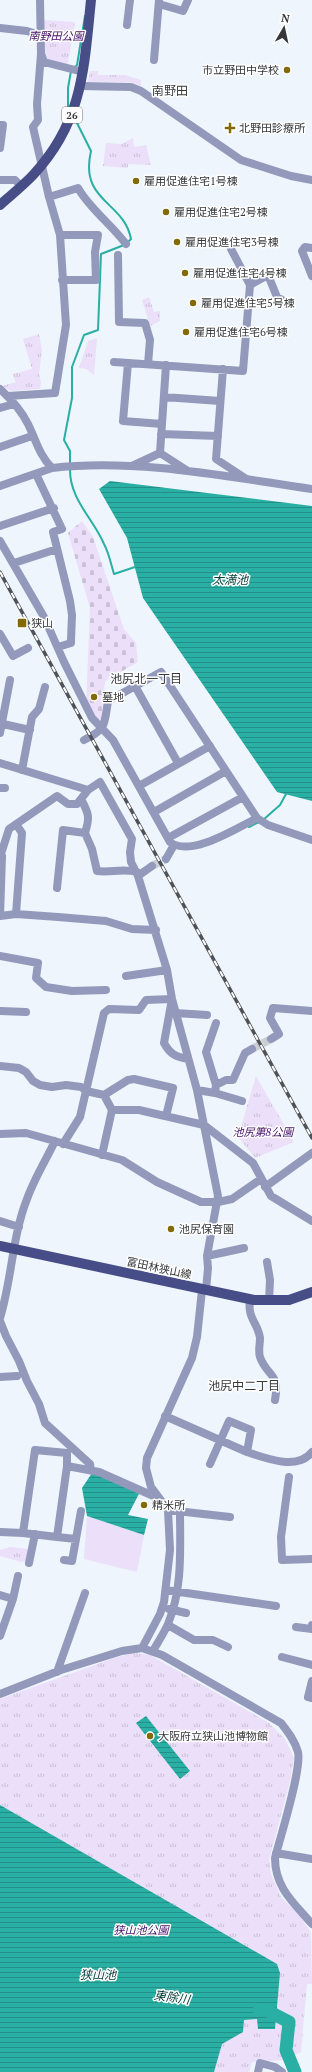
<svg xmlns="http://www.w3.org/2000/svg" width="312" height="2072" font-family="'PT Serif','Noto Sans JP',serif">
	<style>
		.cemetery { fill: url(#cemetery-stones) }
		.park { fill: url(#park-tufts) }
		.garden { fill: #ecdff9 }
		.water { fill: url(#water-rules) }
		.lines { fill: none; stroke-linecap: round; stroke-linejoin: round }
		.stream { stroke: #29afa3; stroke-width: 2 }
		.river { stroke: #29afa3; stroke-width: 13 }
		.minor-tunnel { stroke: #c9cfd5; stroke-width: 8; stroke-dasharray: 8 4; stroke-linecap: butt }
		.minor { stroke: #9399bb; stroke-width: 8 }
		.major { stroke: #474d87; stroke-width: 10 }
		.rail-casing { stroke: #4f5256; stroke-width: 3.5 }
		.rail { stroke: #fff; stroke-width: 2; stroke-dasharray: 6; stroke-linecap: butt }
		.poi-dot { fill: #826b06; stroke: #fff; stroke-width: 1.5 }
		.labels { text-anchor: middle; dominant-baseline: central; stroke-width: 3; stroke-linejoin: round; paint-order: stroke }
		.shield { fill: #fff; stroke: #727375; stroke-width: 1 }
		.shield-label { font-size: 10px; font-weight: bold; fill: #35373a }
		.park-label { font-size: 11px; font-style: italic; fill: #461168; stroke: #fff }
		.poi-label { font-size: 11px; fill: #35373a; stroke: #fff; text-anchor: start }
		.street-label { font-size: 11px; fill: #35373a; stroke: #fff }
		.neighbourhood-label { font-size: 12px; fill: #35373a; stroke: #fff }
		.water-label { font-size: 12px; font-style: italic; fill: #05403b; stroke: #fff }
	</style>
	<defs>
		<pattern id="cemetery-stones" width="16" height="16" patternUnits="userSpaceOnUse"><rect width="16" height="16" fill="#ecdff9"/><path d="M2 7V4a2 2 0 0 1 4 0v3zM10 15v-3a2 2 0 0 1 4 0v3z" fill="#cbc0d6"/></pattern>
		<pattern id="park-tufts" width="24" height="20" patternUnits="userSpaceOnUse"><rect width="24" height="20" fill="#ecdff9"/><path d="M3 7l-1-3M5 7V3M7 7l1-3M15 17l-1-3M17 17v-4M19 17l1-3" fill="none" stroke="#cbc0d6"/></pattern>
		<pattern id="water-rules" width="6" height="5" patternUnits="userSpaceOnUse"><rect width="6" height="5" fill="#29afa3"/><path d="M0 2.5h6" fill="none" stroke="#248f86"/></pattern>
	</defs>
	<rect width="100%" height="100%" fill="#eef5fc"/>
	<path class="cemetery" d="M82,521L93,537L124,629L136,643L138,662L105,681L101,725L86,707L90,608L68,533Z"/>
	<path class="park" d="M42,20L75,22L67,68L44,62Z
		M90,71H98V75H125L141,80V86L130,82H88Z
		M133,138L134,147L146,145L151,165L128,164V168L103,166L106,143L121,144Z
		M149,297L154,312L160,311V321L150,326L142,300Z
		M39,334L42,350L39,374L41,383L40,389L11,391L2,386L16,382L12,374L32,369L23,339Z
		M97,338L94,375L86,369L79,368L88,341Z
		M256,1076L294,1142L255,1158L238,1137Z
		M10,1547L29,1549L26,1561L21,1562L0,1556V1550Z
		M134,1653L150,1655L269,1723L285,1739L294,1758L289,1785L269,1860L271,1874L281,1897L300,1916L311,1933L312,1984H307L301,2052L285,2060L252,2062L249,2072H0V1699L117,1657Z"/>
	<path class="garden" d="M87,1516L144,1535L137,1572L84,1559Z"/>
	<path class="water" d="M110,481L312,506V801L277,792L143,598L127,538L99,489Z
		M94,1470L141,1490L128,1515L148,1519L144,1535L87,1516L82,1488Z
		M146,1716L190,1771L180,1779L136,1723Z
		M0,1805L277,1964L280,1973L275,2029H258L257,2019L244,2020L243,2032L222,2044L214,2072H0Z"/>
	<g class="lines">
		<path class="stream" d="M74,68L77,65L85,16
			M68,107V88L71,71
			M76,121L91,151C79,202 124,201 131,239L128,242
			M70,464V451L64,440L72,398V367L84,335L98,330L101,254L124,245
			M70,468C69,499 93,518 104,544C109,553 111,564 114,574L135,567
			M263,820L280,805L286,794
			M249,827L259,822"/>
		<path class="river" d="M259,2010L268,2011L289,2022L286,2050L295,2072"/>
		<path class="minor-tunnel" d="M152,866L166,859
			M252,1049L271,1039"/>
		<path class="minor" d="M40,0L41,54L44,62L83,72
			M159,4L183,11L188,0
			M127,25L130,0
			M0,28L27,31L40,35
			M154,60L159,0
			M81,86L131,87L141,91L241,160L291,176L312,180
			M0,125H3L0,148
			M0,180H15L21,186
			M49,197L78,188C90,209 111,224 126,244
			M60,235H98L95,252L96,280H62
			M312,248L305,247L302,251L312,276
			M231,249L250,285
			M118,255L119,322L145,323L150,340L148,364
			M114,362L243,371L250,285L268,275L277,297L289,304
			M128,363L123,421L162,424
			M223,369L216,459L245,478
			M0,389C11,399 21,410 28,424C36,440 39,455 52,468C135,458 229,477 312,489
			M8,396L55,393L66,325L60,235L49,197L33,127L38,120L37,104L41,54
			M164,397L220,401
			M0,408L14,404
			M161,434L218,436
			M0,447L32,436
			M160,453L188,471
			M132,466L160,453L166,365
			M36,474L62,529L53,532L70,601L72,615L71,640V643L58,647
			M0,486L52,468
			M0,526L54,508
			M0,541L44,617L64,662L92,718L113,740L170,842C190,858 237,828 257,818
			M14,563L57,549
			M0,634L13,656L28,648
			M135,686L178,763
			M3,724L30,730
			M0,733L10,680
			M84,740C107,729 104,725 108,701L161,672L257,818L268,825L312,840
			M0,763L88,790
			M22,770L32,717L39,709L45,687
			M139,786L210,746
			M0,788H5
			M154,812L226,771
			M16,824L22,833L16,914
			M85,833L92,849L97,871C111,873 122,868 137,872
			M168,838L243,797
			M0,857L9,829L57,796L68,804H77L88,790L100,782L132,839L130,852L131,862L138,876L167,970L172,999L197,1090L218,1196L207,1256L208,1268L206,1290
			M166,859L174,845
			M138,876L152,866
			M57,888L63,830L85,833C90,817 89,814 81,799
			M0,916L16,914L58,917L106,921L132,929L156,930
			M0,916L2,856
			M0,956L38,963L36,978L46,987L72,991L106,990
			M126,976L167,970
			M0,1011L26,1012
			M175,1013L207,1015
			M271,1039L279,1034L270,1018L273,1008L312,1011
			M0,1066L19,1068L26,1072L33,1081L40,1085L52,1087L66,1085L81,1087L86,1091L104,1095L112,1110H139L204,1125L253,1163L271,1196L312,1221
			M216,1085L226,1080H233L245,1053L252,1049
			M197,1090L215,1093L242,1101
			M215,1093L216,1085L206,1052L216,1023
			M104,1095L128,1080L134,1079L173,1088L166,1116
			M0,1134L26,1133L122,1160L157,1182L201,1202H218L232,1199L261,1179
			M63,1144L80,1117L104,1013L109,1009L139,1010L146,1000L172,999L164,1043C170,1054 176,1057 188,1059
			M102,1155L112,1110
			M265,1187L312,1153
			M0,1221L19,1227
			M207,1256L244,1248
			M267,1262L270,1280L269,1301
			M250,1300C247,1318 258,1323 260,1338C260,1345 258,1351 260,1357C267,1377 280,1372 275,1400
			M0,1318C12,1279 12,1237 27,1199C34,1179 46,1160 55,1141
			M0,1321L6,1336L19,1361L27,1381L39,1404L45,1423L90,1464L91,1470
			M0,1377L17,1376
			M165,1416L247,1452L251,1430L229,1421L210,1464
			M247,1452C265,1458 297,1471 312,1452
			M289,1477L281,1537L282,1560L312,1559
			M168,1510L230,1517
			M0,1532L23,1533
			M57,1537L23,1533L35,1450L67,1453V1466
			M76,1539L81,1511
			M64,1560L72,1561L76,1539L57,1537L67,1466L99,1472L158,1498
			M29,1563L35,1534
			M166,1590L276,1606
			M0,1595L13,1599
			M169,1609L186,1613
			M168,1625L194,1640H213L228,1647
			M296,1627L312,1629V1625
			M0,1636L13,1599L18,1576
			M142,1648L160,1614L164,1602L170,1550L168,1510L151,1487L146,1468L147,1458L192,1358L197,1337L202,1290
			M153,1651C158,1642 164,1633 168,1624C183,1588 180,1548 180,1511
			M282,1657L312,1665
			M57,1672L85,1593
			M312,1681L308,1697L312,1698
			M0,1694L61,1670L122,1651L142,1648L162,1655L281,1723C288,1732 295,1741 298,1752C302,1769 280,1838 275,1858C275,1888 294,1903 312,1924
			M276,1853L312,1859
			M258,2072L260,2063L275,2067L282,2072"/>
		<path class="major" d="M0,205C11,195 24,185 34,174C83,121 84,68 91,0
			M0,1246L254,1300H289L312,1292"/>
		<defs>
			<path id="rail" d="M0,572L312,1138"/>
		</defs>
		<use href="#rail" class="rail-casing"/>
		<use href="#rail" class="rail"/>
	</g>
	<g class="poi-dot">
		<circle cx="287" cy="70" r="4"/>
		<path d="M228 122h4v4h4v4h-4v4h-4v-4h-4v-4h4z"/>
		<circle cx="136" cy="181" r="4"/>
		<circle cx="166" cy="212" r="4"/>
		<circle cx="177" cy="242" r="4"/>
		<circle cx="185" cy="273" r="4"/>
		<circle cx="193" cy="303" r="4"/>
		<circle cx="186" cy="332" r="4"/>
		<rect x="17" y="618" width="10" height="10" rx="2"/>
		<circle cx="94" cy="697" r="4"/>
		<circle cx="171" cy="1229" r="4"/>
		<circle cx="144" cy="1505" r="4"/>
		<circle cx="150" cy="1736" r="4"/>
	</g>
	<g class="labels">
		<rect class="shield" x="62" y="107" width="20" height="16" rx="3"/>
		<g class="shield-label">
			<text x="72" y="115">26</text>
		</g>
		<g class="park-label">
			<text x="56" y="36">南野田公園</text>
			<text x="263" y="1132">池尻第8公園</text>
			<text x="141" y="1930">狭山池公園</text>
		</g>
		<g class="poi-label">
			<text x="279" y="70" text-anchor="end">市立野田中学校</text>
			<text x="239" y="128">北野田診療所</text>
			<text x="144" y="181">雇用促進住宅1号棟</text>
			<text x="174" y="212">雇用促進住宅2号棟</text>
			<text x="185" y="242">雇用促進住宅3号棟</text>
			<text x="193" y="273">雇用促進住宅4号棟</text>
			<text x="201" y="303">雇用促進住宅5号棟</text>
			<text x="194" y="332">雇用促進住宅6号棟</text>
			<text x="31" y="623">狭山</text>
			<text x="102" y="697">墓地</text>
			<text x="179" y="1229">池尻保育園</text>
			<text x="152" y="1505">精米所</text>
			<text x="158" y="1736">大阪府立狭山池博物館</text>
		</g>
		<g class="street-label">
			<text transform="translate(159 1268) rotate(12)">富田林狭山線</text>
		</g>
		<g class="neighbourhood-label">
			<text x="170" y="90">南野田</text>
			<text x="146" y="678">池尻北一丁目</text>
			<text x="244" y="1385">池尻中二丁目</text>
		</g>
		<g class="water-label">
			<text x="230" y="579">太満池</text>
			<text x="98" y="1974">狭山池</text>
			<text transform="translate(172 1997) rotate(8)">東除川</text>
		</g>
	</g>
	<g transform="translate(284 28) rotate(9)" stroke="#ffffff" stroke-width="3" paint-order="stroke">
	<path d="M0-3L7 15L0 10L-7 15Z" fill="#35373a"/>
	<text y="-6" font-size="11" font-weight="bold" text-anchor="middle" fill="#35373a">N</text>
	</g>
</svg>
